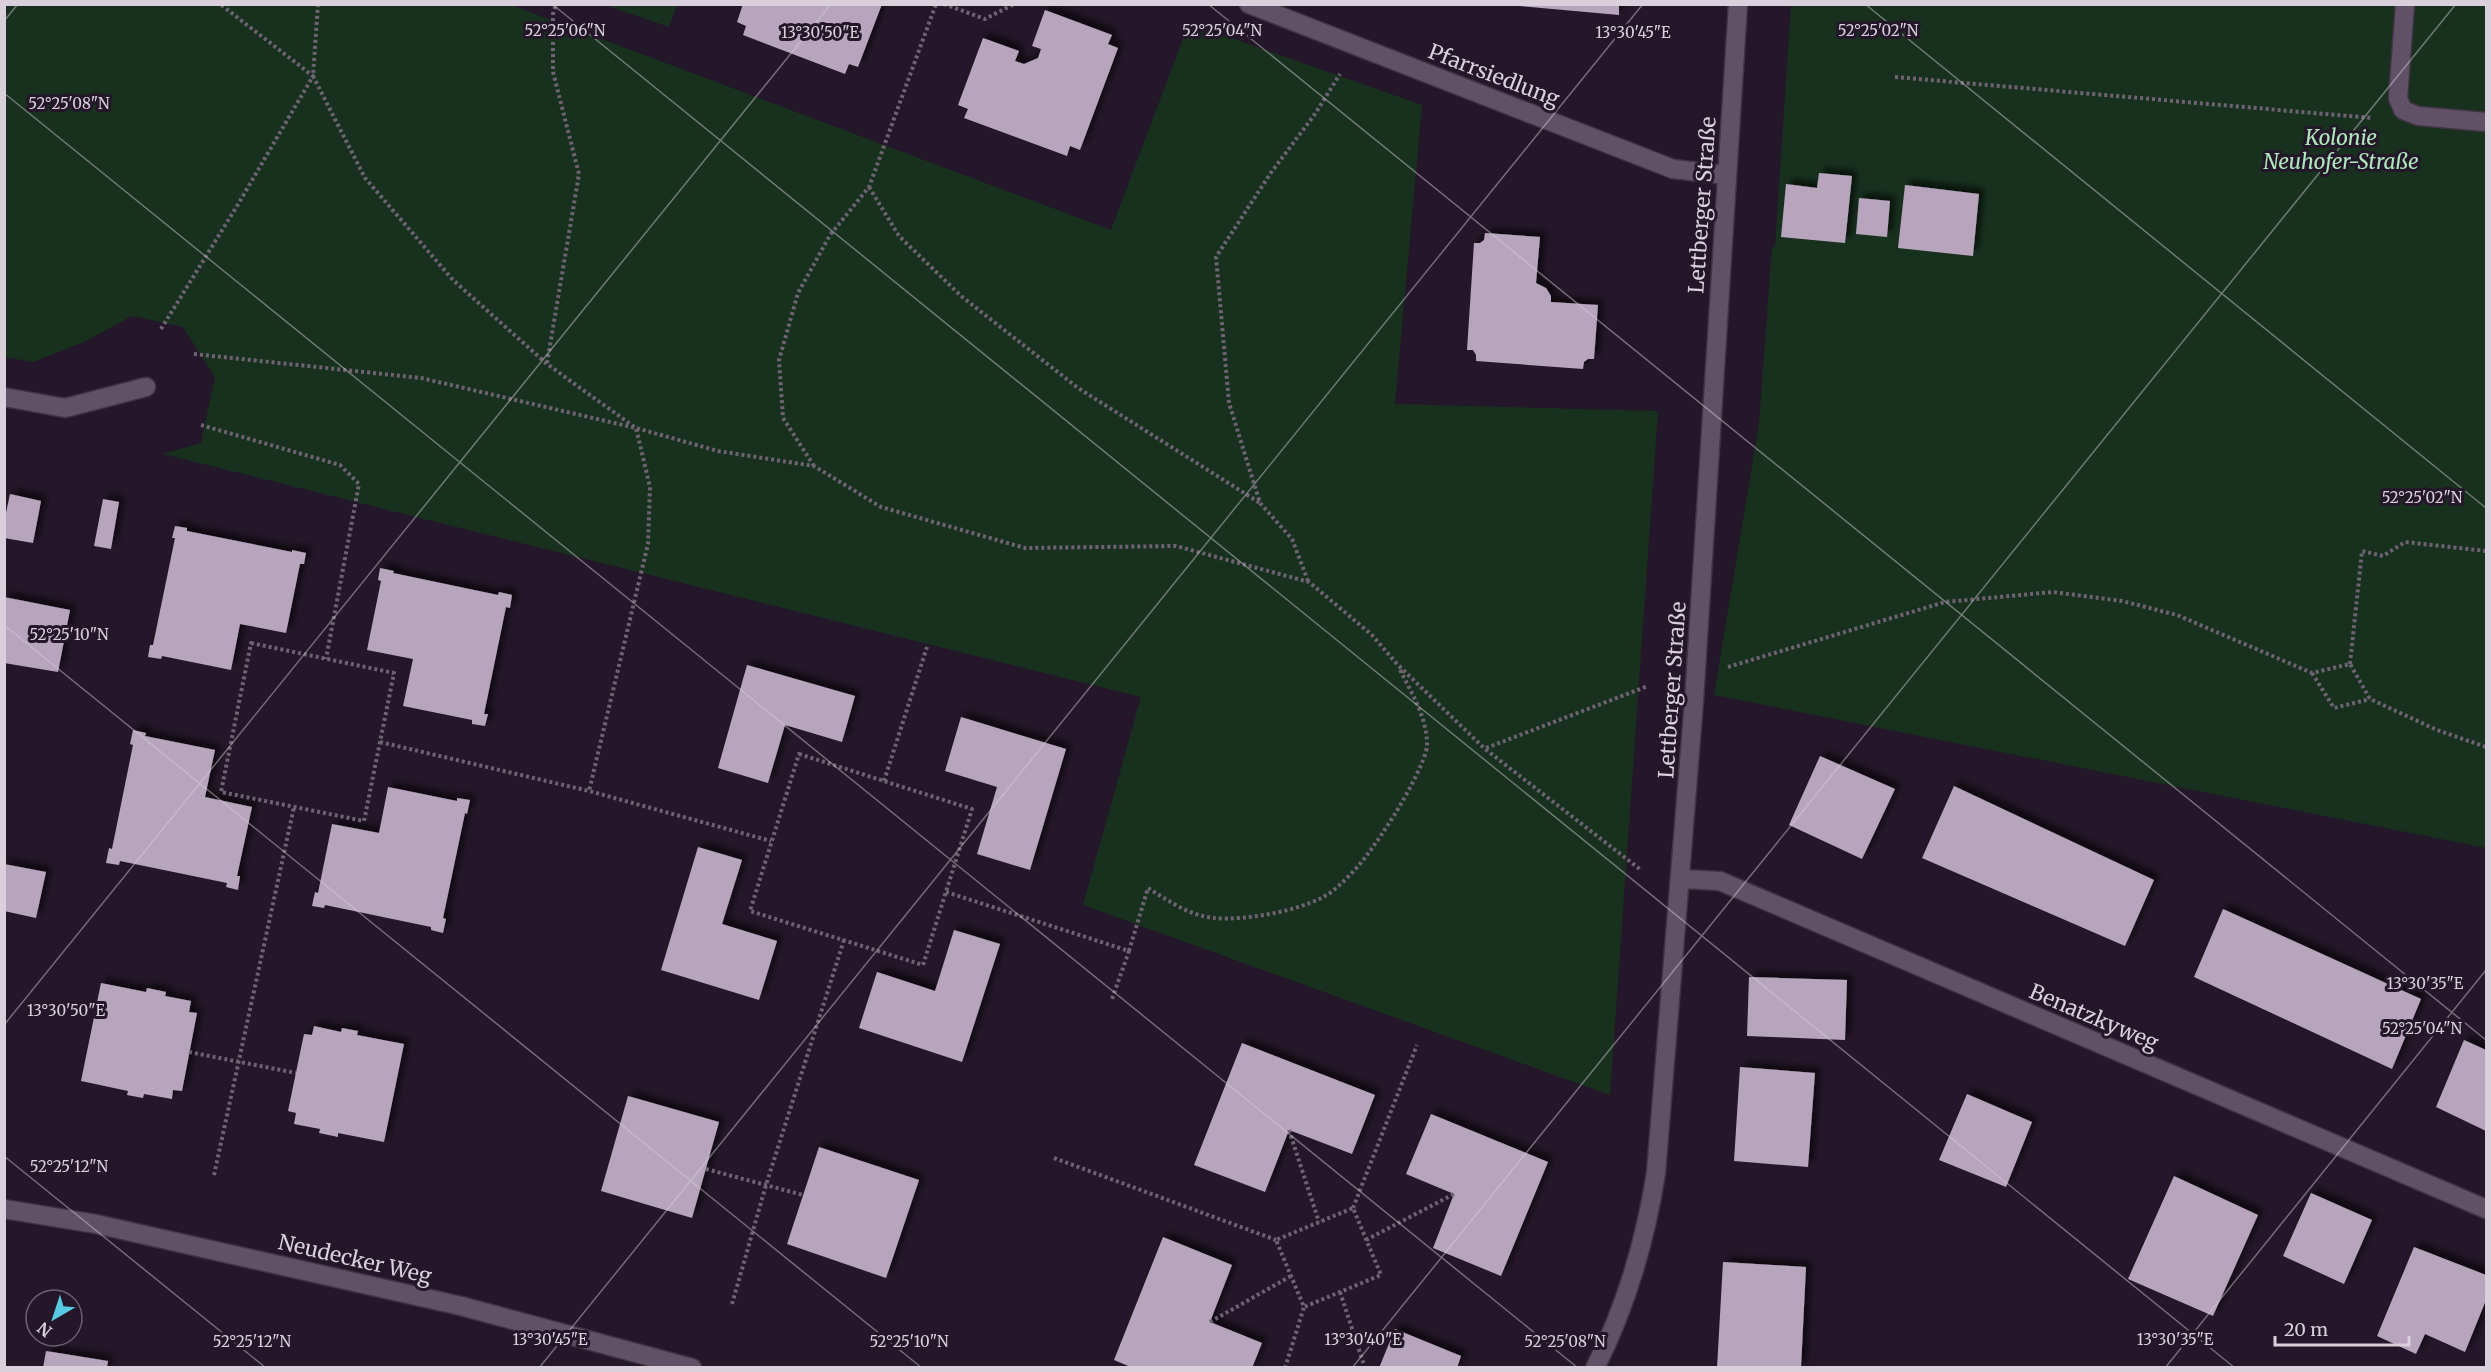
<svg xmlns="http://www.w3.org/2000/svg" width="2491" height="1372" font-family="Merriweather,serif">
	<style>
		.green { fill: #18311f }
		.building { fill: #b7a5bd; filter: url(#shadow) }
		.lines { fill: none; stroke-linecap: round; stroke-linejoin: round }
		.lane-casing { stroke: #3e3442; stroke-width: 21 }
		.street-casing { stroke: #3e3442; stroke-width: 21 }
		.secondary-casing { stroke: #3e3442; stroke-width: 21 }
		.path { stroke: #6e6372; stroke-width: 4; stroke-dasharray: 3 3; stroke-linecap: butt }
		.lane { stroke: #615167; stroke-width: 18 }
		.street { stroke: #615167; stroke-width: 18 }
		.secondary { stroke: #615167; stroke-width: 18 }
		.ticks { fill: none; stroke: #d9d0dc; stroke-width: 1.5; stroke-opacity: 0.45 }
		.labels { text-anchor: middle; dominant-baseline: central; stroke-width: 6; stroke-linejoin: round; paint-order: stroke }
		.street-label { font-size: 21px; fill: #d9d0dc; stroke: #241729 }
		.park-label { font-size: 21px; font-style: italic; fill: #aee8bc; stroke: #241729 }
		.ticks-label { font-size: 15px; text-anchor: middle; fill: #d9d0dc; stroke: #241729; stroke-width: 6; stroke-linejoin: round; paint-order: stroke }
	</style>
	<defs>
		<filter id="shadow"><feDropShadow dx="5.5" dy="-5.5" stdDeviation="3" flood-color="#0009"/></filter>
	</defs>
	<rect width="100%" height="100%" fill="#241729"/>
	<path class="green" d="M4,5H511L1111,230L1189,23L1422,105L1395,404L1658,411L1610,1095L1083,905L1141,697L163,454L201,443L215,377L183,327L132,316L84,342L33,362L5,357Z
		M605,5H677L669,27Z
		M1791,5H2486V848L1714,695L1759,424L1772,247H1775Z"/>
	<path class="building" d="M743,4H882L858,67L849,64L845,74L743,35L746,26L737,22Z
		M1497,4H1619V15Z
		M1045,10L1112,35L1108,44L1118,48L1080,150L1070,146L1067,156L964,118L968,109L958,105L983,38L1019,51L1015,61L1024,64L1038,58L1041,49L1032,46Z
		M1819,173L1852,176L1845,243L1781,237L1786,184L1817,188Z
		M1905,185L1979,194L1973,256L1898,248Z
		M1859,198L1890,201L1887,237L1856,234Z
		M1485,233L1540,237L1536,283L1546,288L1551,296V302L1598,305L1594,359H1588L1584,362L1583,369L1476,361V355L1473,350H1467L1474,243H1480L1484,240Z
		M10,494L41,501L33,543L4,538V522Z
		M103,499L119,502L111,549L94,546Z
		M175,526L187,528V531L292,552V550L306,553L304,564H300L286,633L240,624L231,670L162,656L161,659L148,657L150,645H153L175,538H172Z
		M380,568L394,571L393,573L498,595L499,592L512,595L510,608L506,607L484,714H488L485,726L472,724V720L403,706L413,659L367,650L381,581L378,580Z
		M4,597L70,610L58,672L4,663Z
		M747,665L855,696L842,742L785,725L768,783L718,768Z
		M961,717L1066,749L1030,870L977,854L997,787L945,771Z
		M133,730L146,733L145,736L215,750L205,797L252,807L237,876H240L238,890L226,887L227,883L120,861L119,865L106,863L109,848L112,849L133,745L130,744Z
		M1820,756L1895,789L1862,859L1789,825Z
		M1954,786L2154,880L2125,946L1922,858Z
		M388,787L457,801V798L470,800L467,814L465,813L443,918L446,919L443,933L431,930V927L325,905L324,908L312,906L315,892L318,893L332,824L379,833Z
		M698,847L742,860L722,924L777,941L759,1000L661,970Z
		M4,864L46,872L36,918L4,911Z
		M2223,909L2421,999L2392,1069L2194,977Z
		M954,930L1000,944L962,1062L859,1028L877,972L935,991Z
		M1749,977L1847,980L1845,1040L1747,1036Z
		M101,983L146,992L147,988L166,992L165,996L191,1001L189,1012L197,1013L182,1091L173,1090L172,1099L144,1094L143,1098L127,1095L128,1091L81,1081Z
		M314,1026L341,1032L342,1028L358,1031L357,1035L404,1044L384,1142L338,1133V1137L319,1133L320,1129L294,1124L296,1113L288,1111L304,1034L312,1035Z
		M2464,1040L2486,1050V1131L2436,1107Z
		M1242,1043L1375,1095L1352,1154L1289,1130L1265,1192L1194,1165Z
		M1740,1067L1815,1073L1808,1167L1734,1161Z
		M1967,1094L2032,1122L2006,1187L1939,1160Z
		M628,1096L719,1122L692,1218L601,1191Z
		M1431,1114L1548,1162L1501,1276L1433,1248L1454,1194L1406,1174Z
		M819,1147L919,1180L886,1278L787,1244Z
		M2174,1176L2258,1215L2213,1316L2128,1279Z
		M2311,1193L2372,1220L2344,1284L2283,1256Z
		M1163,1237L1232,1265L1210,1322L1262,1343L1252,1368H1133L1114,1360Z
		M2414,1247L2486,1275V1300L2465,1352L2425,1334L2416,1354L2377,1336Z
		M1723,1262L1806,1267L1801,1368H1717Z
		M1395,1329L1461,1356L1457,1368H1379Z
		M46,1351L108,1361L107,1368H43Z"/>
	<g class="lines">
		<defs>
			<path id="lane" d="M2405,4L2398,98L2403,110L2418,116L2486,122"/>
			<path id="street" d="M1249,4L1673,169L1726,175
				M4,397L65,408L146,387
				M1681,879L1720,881L2486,1209
				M1595,1368C1627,1305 1645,1242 1656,1173L1694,701L1738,4"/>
			<path id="secondary" d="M4,1209L96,1224L461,1306L692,1368"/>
		</defs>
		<use href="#lane" class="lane-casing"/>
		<use href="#street" class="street-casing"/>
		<use href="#secondary" class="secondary-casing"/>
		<path class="path" d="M318,4L313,76L365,178L453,280L547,364L636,428L718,451L814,466L881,507L1025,548L1176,546L1309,582L1372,635L1397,664L1485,749L1641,870
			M944,4L985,19L1014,4
			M1895,77L2372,118
			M869,187L899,236L961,296L1078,388L1260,503
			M161,329L237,206L313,76L220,4
			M194,354L421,378L636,428L650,487L648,544L589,791
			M547,363L579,174L553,72V14L556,4
			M201,425L340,465L359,484L326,659
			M814,466L783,418L779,360L798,293L830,235L869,187L936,4
			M1308,581L1292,539L1260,503L1229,403L1216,257L1270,174L1315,114L1340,74
			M251,643L394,673L364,821L221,792Z
			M2350,664L2362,551L2383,556L2405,542L2486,551
			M1728,667L1945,602L2053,592L2122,601L2177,615L2312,673L2350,664L2370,699L2437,730L2486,747
			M2312,673L2334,708L2370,699
			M380,742L589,791L771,841
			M1486,748L1648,686
			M799,754L972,809L923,965L750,911Z
			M884,781L927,647
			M946,892L1129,951L1112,999
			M1129,951L1148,888C1167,900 1190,916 1214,918C1245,921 1311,910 1335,889C1362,866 1376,843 1395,814C1403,801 1427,759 1427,745C1427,717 1411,692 1399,668
			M189,1052L296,1073
			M1289,1130L1319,1222
			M1054,1158L1276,1240
			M706,1169L803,1195
			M214,1175L294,807
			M1353,1208L1417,1045
			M1366,1240L1454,1194
			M1340,1292L1365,1368
			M732,1304L766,1185L844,940
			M1210,1322L1291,1276
			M1285,1368L1304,1307L1276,1240L1353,1208L1381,1275L1304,1307"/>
		<use href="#lane" class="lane"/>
		<use href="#street" class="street"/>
		<use href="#secondary" class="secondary"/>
	</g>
	<path class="ticks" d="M552,4L2235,1368M1208,4L2486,1040M1865,4L2486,508M4,21L18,4M4,93L1578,1368M4,625L922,1368M4,1025L831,4M4,1156L266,1368M539,1368L1643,4M1352,1368L2456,4M2165,1368L2486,970"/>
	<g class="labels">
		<g class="street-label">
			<text transform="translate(1494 75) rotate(21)">Pfarrsiedlung</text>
			<text transform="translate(1702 205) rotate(-86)">Lettberger Straße</text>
			<text transform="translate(1672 690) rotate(-86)">Lettberger Straße</text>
			<text transform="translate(2094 1017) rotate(23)">Benatzkyweg</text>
			<text transform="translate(355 1259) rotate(13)">Neudecker Weg</text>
		</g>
		<g class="park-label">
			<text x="2341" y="137">Kolonie<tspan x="2341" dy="24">Neuhofer-Straße</tspan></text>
		</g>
	</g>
	<g class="ticks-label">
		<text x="565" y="36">52°25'06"N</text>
		<text x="1222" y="36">52°25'04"N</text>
		<text x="1878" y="36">52°25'02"N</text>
		<text x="820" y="38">13°30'50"E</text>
		<text x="1633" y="38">13°30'45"E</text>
		<text x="69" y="109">52°25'08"N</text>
		<text x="2422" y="503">52°25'02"N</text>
		<text x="69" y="640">52°25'10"N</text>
		<text x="2425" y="989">13°30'35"E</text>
		<text x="66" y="1016">13°30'50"E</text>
		<text x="2422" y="1034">52°25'04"N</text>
		<text x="69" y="1172">52°25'12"N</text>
		<text x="550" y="1345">13°30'45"E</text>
		<text x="1363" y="1345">13°30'40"E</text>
		<text x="2175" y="1345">13°30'35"E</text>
		<text x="252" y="1347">52°25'12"N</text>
		<text x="909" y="1347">52°25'10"N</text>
		<text x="1565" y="1347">52°25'08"N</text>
	</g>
	<rect width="2491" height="1372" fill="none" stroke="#d9d0dc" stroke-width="12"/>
	<g transform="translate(54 1318) rotate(219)"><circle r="28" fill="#241729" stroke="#6c6171" stroke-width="1.5"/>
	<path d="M0-4.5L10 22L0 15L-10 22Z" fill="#58c9e3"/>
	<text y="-9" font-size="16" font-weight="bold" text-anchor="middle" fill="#d9d0dc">N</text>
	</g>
	<path d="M2275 1336v9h134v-9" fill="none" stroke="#d9d0dc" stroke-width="3"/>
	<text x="2284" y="1336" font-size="18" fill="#d9d0dc" stroke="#241729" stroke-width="4.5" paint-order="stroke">20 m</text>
</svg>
